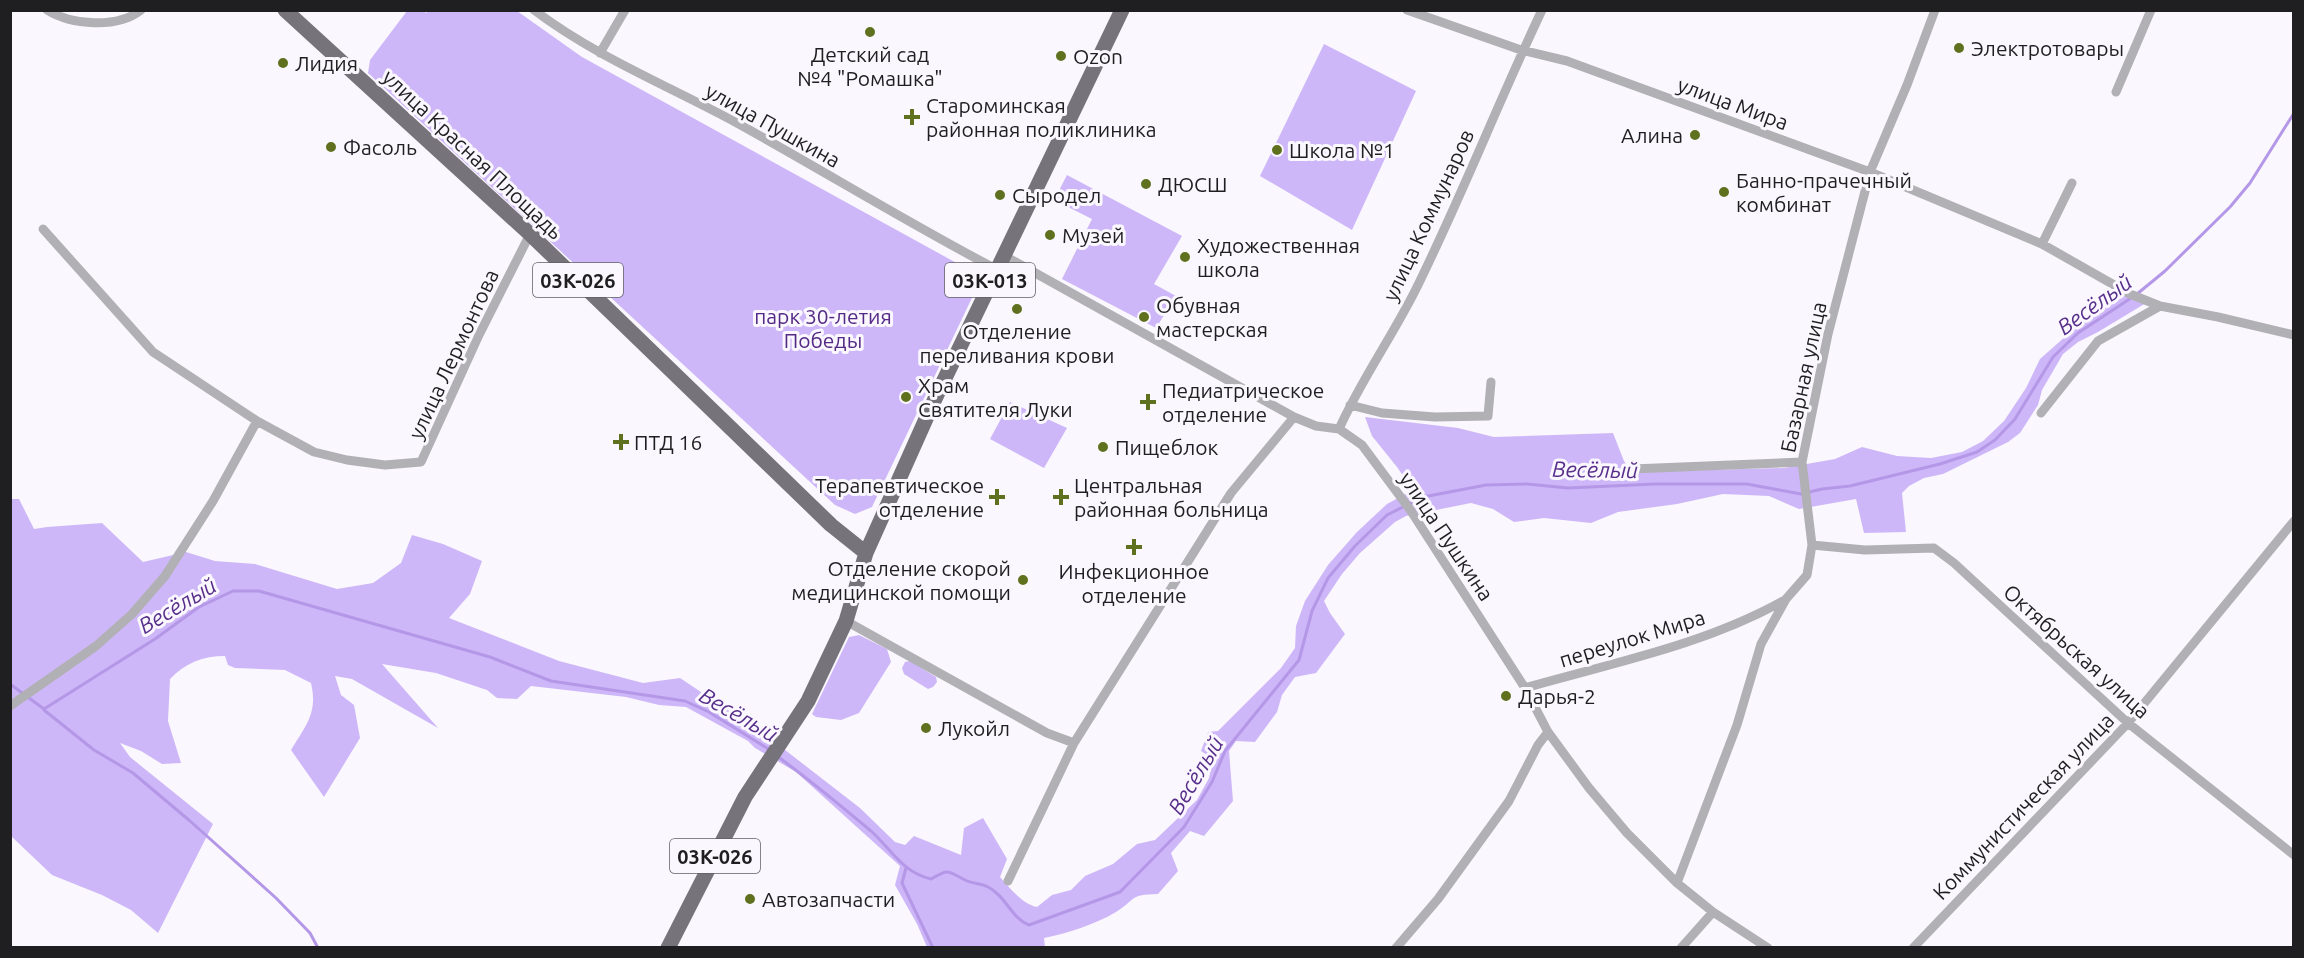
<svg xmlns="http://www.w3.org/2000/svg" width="2304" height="958" font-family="Ubuntu,sans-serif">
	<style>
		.green { fill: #ceb7f8 }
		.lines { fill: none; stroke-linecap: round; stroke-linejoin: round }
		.stream { stroke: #b497e7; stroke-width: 3 }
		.minor { stroke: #b1b0b4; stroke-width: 9 }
		.primary { stroke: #76747a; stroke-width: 15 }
		.poi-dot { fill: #5f711e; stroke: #faf7fe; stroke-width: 2 }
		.labels { text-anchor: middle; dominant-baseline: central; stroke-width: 6; stroke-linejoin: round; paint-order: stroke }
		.shield { fill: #faf7fe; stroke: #615f63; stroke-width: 1.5 }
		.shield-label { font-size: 20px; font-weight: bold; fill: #1f1e21 }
		.poi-label { font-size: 21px; fill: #1f1e21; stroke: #faf7fe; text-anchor: start }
		.street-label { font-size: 21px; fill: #1f1e21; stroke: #faf7fe }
		.park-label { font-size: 21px; fill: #532985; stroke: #faf7fe }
		.water-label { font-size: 22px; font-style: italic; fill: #572e8a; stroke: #faf7fe }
	</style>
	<rect width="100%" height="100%" fill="#faf7fe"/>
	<path class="green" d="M428,10L517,11L582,57L982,277L872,507L855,514L835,505L368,73L370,60L407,11H423L426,13Z
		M1324,44L1416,91L1352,230L1260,176Z
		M1067,175L1182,236L1154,284L1176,296L1156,328L1062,279L1092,219L1054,200Z
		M2120,288L2146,303L2098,332L2078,342L2063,354L2042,390L2038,405L2020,433L2008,442L1943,474L1924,478L1909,486L1902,493L1906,532L1864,533L1856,499L1799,509L1769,496L1723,494L1677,504L1618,512L1591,523L1544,518L1514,522L1493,509L1471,503L1406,516L1395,522L1360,553L1342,574L1324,601L1330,613L1345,634L1316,673L1295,677L1282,695L1277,712L1255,742L1236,741L1229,751L1233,801L1204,836L1190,831L1171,853L1178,871L1158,894C1128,895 1138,898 1116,912C1094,925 1068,933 1044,938L1045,947H927L917,924L895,885L900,866L796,772L755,748L748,741L686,707L659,705L626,697L531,686L517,699L497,698L487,690L436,673L382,664L438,728L352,679L335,676L341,695L354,705L360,738L324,797L291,750C306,725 318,713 311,683L285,670L235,668L228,665L225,656C203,656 185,663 170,679L168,721L181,763L162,764L141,751L120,743L130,757L213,824L158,933L131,910L102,895L52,875L11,836L10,499H19L34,529L47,527L102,523L143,562L186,552L215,561L255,564L337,589L373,583L401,563L412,535L443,544L482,561L470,594L449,618L559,661L643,683L680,678L767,736L860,808L895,842L905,845L914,836L961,855L964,828L983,818L1007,859L1000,877C1011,889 1021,903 1037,907L1052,895L1071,890L1085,876L1113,864L1137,844L1155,840L1197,800L1209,778L1213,759L1201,751L1208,732L1218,731L1281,668L1295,648L1296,626L1305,601L1328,565L1357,532L1387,504L1413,490L1397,467L1372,436L1365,417L1458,428L1494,437L1613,433L1624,461L1631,472L1784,468L1835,459L1862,447L1897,456L1931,458L1962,452L1983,441L2004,421L2026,388L2040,359Z
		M1010,402L1067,428L1044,468L990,439Z
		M859,635L887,649L891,662L859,713L841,720L816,717L812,714L849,637Z
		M910,661L936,677L937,682L933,687L928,689L904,674L902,668L905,662Z"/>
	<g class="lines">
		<path class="stream" d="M2137,294L2165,271L2230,207L2250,183L2294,113
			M10,684L44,709L155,639L199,607L233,591H259L490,657L551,681L685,701L709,712L770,750
			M44,710L94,750L133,773L190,821L276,898L310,933L318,948
			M777,756C810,780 840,805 871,831C892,850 902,872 931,879C950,868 947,871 965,880C972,884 981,883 988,887C1006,896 1011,918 1029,925L1120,892L1184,827L1212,782L1225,751L1299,660L1312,611L1328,578L1355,546L1387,515L1423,497L1486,485L1527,484L1568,488L1655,484H1747L1801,494L1822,489L1850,486L1940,464L1977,452L1995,440L2015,419L2053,357L2078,333L2131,298
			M906,868L902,883L933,948"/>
		<path class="minor" d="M47,10C71,25 117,29 141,10
			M534,10C596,57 669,86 737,123C824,171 908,223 996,269
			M1407,10L1521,50L1567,61L1870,172L2042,244L2130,294L2160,306L2218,317L2294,335
			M600,53L625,10
			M2116,92L2151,10
			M43,229L153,352L257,421L314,452L347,460L385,465L421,462L479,335L530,234
			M2042,244L2072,183
			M1003,255L1294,417L1316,426L1339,429L1362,445L1411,511L1525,688L1548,732L1589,788L1627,833L1677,883L1713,912L1768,948
			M1350,405L1382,413L1435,417L1488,416L1491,382
			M2041,413L2098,341L2160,306
			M1339,429C1361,380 1392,337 1416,289C1461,198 1498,103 1542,10
			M1632,469L1802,462
			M1812,545L1865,550L1934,548L1954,563L2128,723L2294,855
			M846,621L1047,733L1074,743
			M1525,688C1612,663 1704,645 1783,601
			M10,706L96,646L132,614L165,576L213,501L257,421
			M1008,881L1074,743L1231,493L1294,417
			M1677,883L1737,725L1761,644L1786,599L1807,575L1812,545L1802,462L1828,334L1870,172L1907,85L1935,10
			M1396,948L1438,899L1509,801L1538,745L1548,732
			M1681,948L1713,912
			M1913,948L2128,723L2294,521"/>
		<path class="primary" d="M285,10L530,234L831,525L866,553
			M668,948L745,797L808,701L846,621L866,553L934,401L1122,10"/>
	</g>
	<g class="poi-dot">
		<circle cx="870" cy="32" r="6"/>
		<circle cx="1959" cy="48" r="6"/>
		<circle cx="1061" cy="56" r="6"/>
		<circle cx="283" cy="63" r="6"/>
		<path d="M909 108h6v6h6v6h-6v6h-6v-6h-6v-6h6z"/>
		<circle cx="1695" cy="135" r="6"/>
		<circle cx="331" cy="147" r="6"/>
		<circle cx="1277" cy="150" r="6"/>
		<circle cx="1146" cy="184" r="6"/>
		<circle cx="1724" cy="192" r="6"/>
		<circle cx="1000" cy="195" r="6"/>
		<circle cx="1050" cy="235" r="6"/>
		<circle cx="1185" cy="257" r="6"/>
		<circle cx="1017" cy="309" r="6"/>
		<circle cx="1144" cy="317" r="6"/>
		<circle cx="906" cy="397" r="6"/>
		<path d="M1145 393h6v6h6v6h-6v6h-6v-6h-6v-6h6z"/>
		<path d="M618 433h6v6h6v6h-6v6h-6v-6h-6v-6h6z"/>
		<circle cx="1103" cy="447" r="6"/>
		<path d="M994 488h6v6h6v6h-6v6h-6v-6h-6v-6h6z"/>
		<path d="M1058 488h6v6h6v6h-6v6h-6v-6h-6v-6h6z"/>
		<path d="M1131 538h6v6h6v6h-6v6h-6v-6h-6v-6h6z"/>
		<circle cx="1023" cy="580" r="6"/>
		<circle cx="1506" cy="696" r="6"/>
		<circle cx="926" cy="728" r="6"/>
		<circle cx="750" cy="899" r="6"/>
	</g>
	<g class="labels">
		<g class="shield">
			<rect x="533" y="263" width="90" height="34" rx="4.5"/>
			<rect x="945" y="263" width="90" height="34" rx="4.5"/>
			<rect x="670" y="839" width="90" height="34" rx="4.5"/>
		</g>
		<g class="shield-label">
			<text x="578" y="280">03К-026</text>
			<text x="990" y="280">03К-013</text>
			<text x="715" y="856">03К-026</text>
		</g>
		<g class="poi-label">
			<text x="1971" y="48">Электротовары</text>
			<text x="870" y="54" text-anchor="middle">Детский сад<tspan x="870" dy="24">№4 "Ромашка"</tspan></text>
			<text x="1073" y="56">Ozon</text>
			<text x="295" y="63">Лидия</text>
			<text x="926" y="105">Староминская<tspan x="926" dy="24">районная поликлиника</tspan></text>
			<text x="1683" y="135" text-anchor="end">Алина</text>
			<text x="343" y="147">Фасоль</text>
			<text x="1289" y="150">Школа №1</text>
			<text x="1736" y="180">Банно-прачечный<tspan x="1736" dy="24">комбинат</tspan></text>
			<text x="1158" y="184">ДЮСШ</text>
			<text x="1012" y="195">Сыродел</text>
			<text x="1062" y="235">Музей</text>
			<text x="1197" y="245">Художественная<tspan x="1197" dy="24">школа</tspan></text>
			<text x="1156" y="305">Обувная<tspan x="1156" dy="24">мастерская</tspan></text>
			<text x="1017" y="331" text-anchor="middle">Отделение<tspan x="1017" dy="24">переливания крови</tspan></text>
			<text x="918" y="385">Храм<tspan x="918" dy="24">Святителя Луки</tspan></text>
			<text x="1162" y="390">Педиатрическое<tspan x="1162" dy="24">отделение</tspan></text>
			<text x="634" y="442">ПТД 16</text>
			<text x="1115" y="447">Пищеблок</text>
			<text x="984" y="485" text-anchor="end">Терапевтическое<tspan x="984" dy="24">отделение</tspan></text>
			<text x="1074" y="485">Центральная<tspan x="1074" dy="24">районная больница</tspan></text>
			<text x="1011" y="568" text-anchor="end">Отделение скорой<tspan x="1011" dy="24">медицинской помощи</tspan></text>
			<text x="1134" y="571" text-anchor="middle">Инфекционное<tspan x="1134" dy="24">отделение</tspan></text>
			<text x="1518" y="696">Дарья-2</text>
			<text x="938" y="728">Лукойл</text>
			<text x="762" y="899">Автозапчасти</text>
		</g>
		<g class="street-label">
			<text transform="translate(1733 103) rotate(20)">улица Мира</text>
			<text transform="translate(773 125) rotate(29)">улица Пушкина</text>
			<text transform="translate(473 154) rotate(43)">улица Красная Площадь</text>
			<text transform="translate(1428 215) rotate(-65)">улица Коммунаров</text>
			<text transform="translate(453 354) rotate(-65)">улица Лермонтова</text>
			<text transform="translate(1803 377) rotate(-78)">Базарная улица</text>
			<text transform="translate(1447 536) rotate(56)">улица Пушкина</text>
			<text transform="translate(1632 638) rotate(-17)">переулок Мира</text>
			<text transform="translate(2077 651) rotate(42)">Октябрьская улица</text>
			<text transform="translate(2023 806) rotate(-46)">Коммунистическая улица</text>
		</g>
		<g class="park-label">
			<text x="823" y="316">парк 30-летия<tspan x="823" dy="24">Победы</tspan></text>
		</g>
		<g class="water-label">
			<text transform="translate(2094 304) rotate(-36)">Весёлый</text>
			<text transform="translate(1595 469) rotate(1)">Весёлый</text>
			<text transform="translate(177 605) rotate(-31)">Весёлый</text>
			<text transform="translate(739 714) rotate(30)">Весёлый</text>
			<text transform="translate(1195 775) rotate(-59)">Весёлый</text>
		</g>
	</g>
	<rect width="2304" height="958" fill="none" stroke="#1f1e21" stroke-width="24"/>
</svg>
